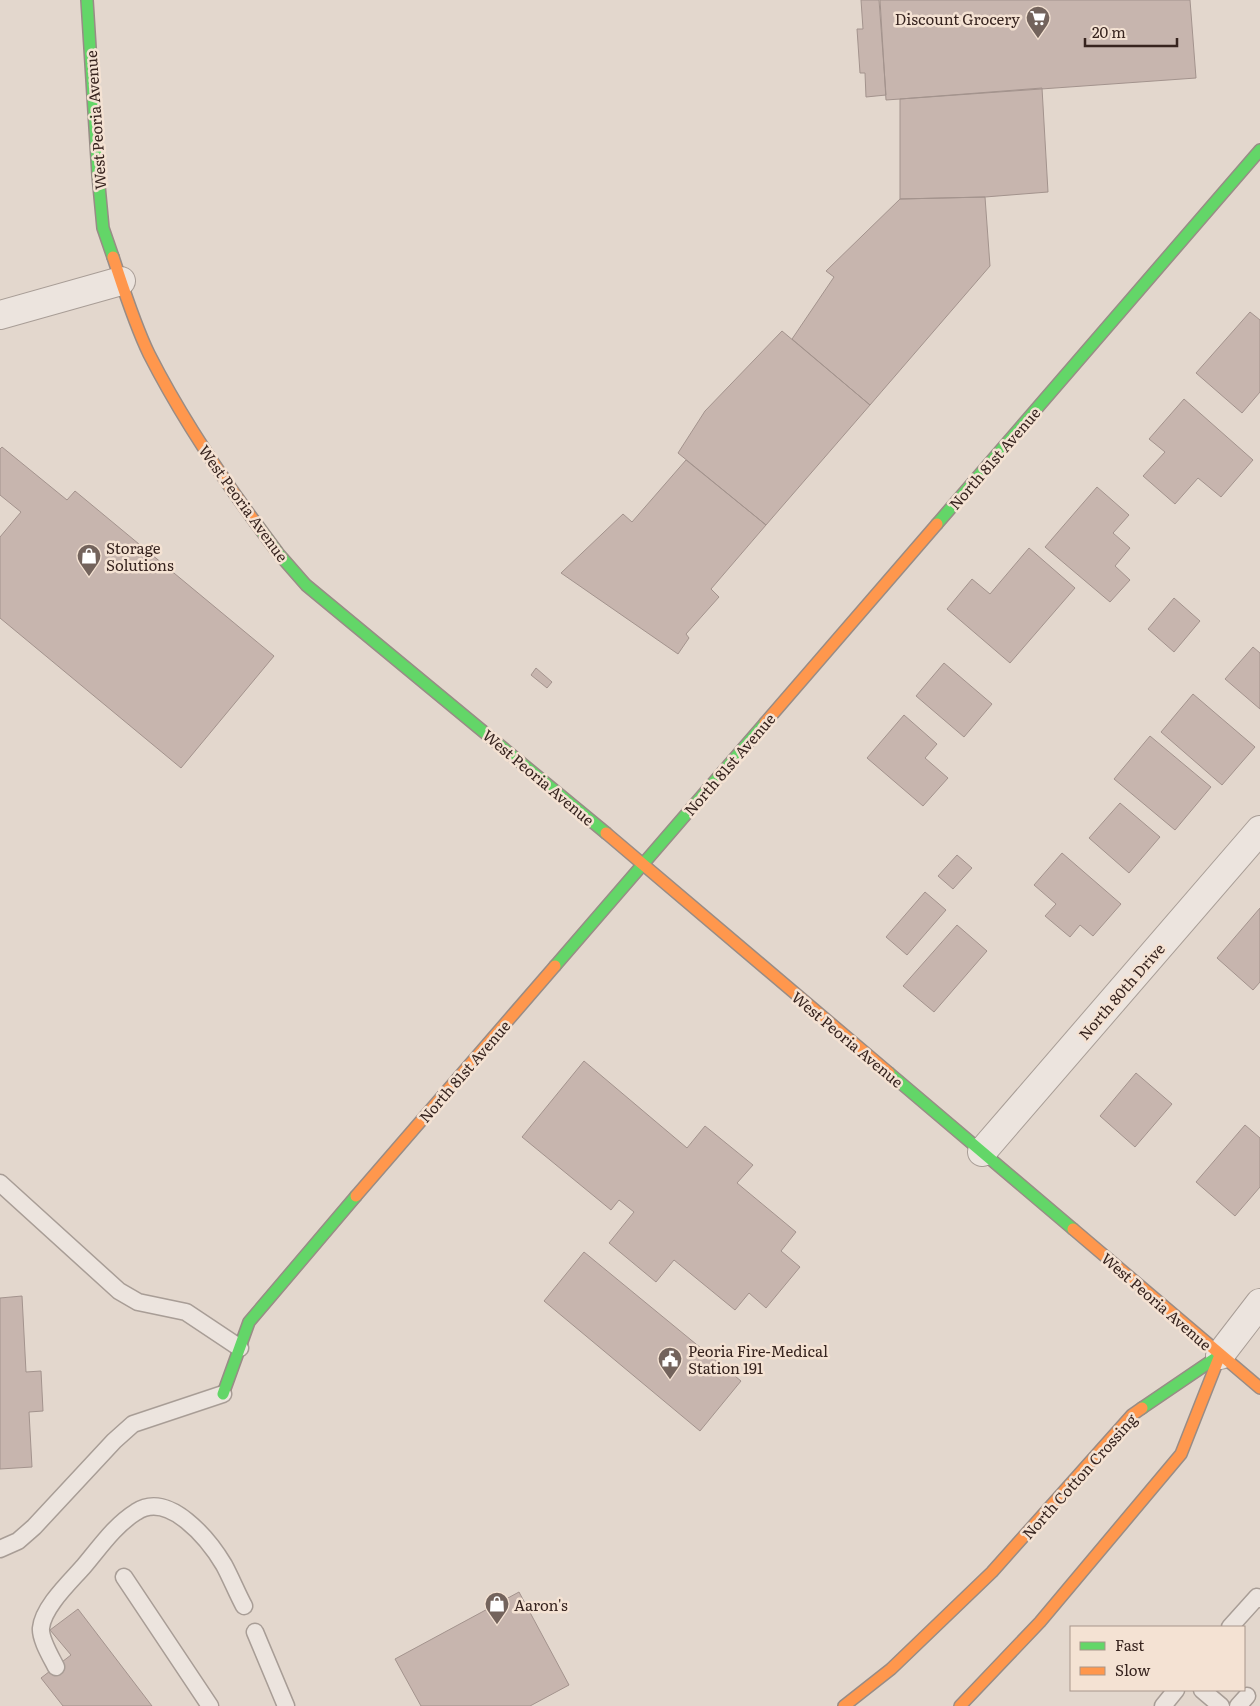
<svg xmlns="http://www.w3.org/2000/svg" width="1260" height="1706" font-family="Literata,serif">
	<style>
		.building { fill: #c7b5ae; stroke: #a3938d }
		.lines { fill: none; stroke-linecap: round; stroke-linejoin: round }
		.lane-casing { stroke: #a89d96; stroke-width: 19 }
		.street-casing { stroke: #a89d96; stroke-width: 30 }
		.fast-casing { stroke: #988c86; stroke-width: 14 }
		.slow-casing { stroke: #988c86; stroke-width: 14 }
		.lane { stroke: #ece4de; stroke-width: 16 }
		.street { stroke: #ece4de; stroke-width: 28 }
		.fast { stroke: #63d668; stroke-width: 11 }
		.slow { stroke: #ff974d; stroke-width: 11 }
		.labels { text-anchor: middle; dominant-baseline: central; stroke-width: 5; stroke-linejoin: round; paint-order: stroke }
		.poi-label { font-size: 15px; fill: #37241f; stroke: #f4e2d3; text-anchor: start }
		.street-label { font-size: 15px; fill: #37241f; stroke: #f4e2d3 }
	</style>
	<rect width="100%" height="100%" fill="#e3d7cd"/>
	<path class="building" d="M861,0H879L886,95L866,97L865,73H860L857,29H863Z
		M880,0H1190L1196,78L886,100Z
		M1042,88L1048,192L985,197L900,199V99Z
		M985,197L990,266L870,405L792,339L834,277L826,271L900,199Z
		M1250,312L1260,320V392L1242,413L1196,373Z
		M782,331L870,405L766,525L678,453L705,411Z
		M1184,399L1253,460L1221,497L1198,478L1175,504L1143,476L1165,452L1149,439Z
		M2,447L67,500L75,491L274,656L181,768L0,618V537L21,512L0,495V449Z
		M686,460L766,525L711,589L719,597L686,634L689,638L678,654L561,573L623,514L632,522Z
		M1097,487L1129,515L1113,533L1130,548L1115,566L1130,580L1110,602L1045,547Z
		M1029,548L1075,588L1010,663L947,609L972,579L990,594Z
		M1174,598L1200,621L1174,652L1148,629Z
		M1253,647L1260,653V709L1225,679Z
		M944,663L992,704L964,737L916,696Z
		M536,668L552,682L547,688L531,675Z
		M1193,694L1255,747L1222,785L1161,732Z
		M904,715L937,744L925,758L948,778L923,806L867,758Z
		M1150,736L1211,787L1175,830L1114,779Z
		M1120,803L1160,837L1129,873L1089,838Z
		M1062,853L1121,904L1093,936L1080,925L1070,937L1045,916L1056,904L1034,885Z
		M957,855L972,868L953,889L938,876Z
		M925,892L946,910L907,955L886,937Z
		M1260,908V982L1253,990L1217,958Z
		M957,925L987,951L934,1012L903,986Z
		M584,1061L687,1148L705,1126L753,1165L737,1183L796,1232L781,1251L800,1267L766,1308L749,1293L735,1310L674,1260L656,1282L609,1243L634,1212L619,1200L611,1210L522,1137Z
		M1136,1073L1172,1104L1135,1147L1100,1116Z
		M1245,1125L1260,1138V1187L1235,1216L1196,1182Z
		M584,1252L741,1381L700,1431L544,1301Z
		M22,1296L26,1372L41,1371L43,1411L29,1412L32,1467L0,1469V1298Z
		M519,1592L569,1685L530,1706H421L395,1659Z
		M78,1609L152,1706H63L41,1678L71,1655L50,1630Z"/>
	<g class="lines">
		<defs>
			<path id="lane" d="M0,1183L119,1291L138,1302L186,1312L240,1348
				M0,1549L18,1541L34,1527L114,1441L133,1424L223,1394
				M124,1577L210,1706
				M1230,1627L1257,1597L1260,1599
				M255,1632L286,1706
				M56,1667C51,1657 40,1639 41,1628C43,1607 70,1582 84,1566C100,1547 115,1525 136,1512C169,1490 209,1540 224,1565C231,1578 237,1593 244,1606
				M1202,1690L1221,1706
				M1163,1706L1176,1690
				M1238,1706L1247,1696"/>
			<path id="street" d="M0,315L121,281
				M982,1152L1260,830
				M1220,1355L1260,1303"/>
			<path id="fast" d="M87,0L98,175L103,228L113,257
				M255,522L278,553L306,585L606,833
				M937,524L1260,150
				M555,966L765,723
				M889,1073L1073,1229
				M223,1394L249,1322L356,1196
				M1142,1408L1220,1355"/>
			<path id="slow" d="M113,257C124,290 134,323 149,354C179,413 216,469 255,522
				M765,723L937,524
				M606,833L889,1073
				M356,1196L555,966
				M1073,1229L1260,1388
				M844,1706L891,1669L992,1572L1132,1415L1142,1408
				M960,1706L1040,1622L1181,1454L1220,1355"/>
		</defs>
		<use href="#lane" class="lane-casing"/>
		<use href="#street" class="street-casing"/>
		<use href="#fast" class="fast-casing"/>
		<use href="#slow" class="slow-casing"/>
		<use href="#lane" class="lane"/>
		<use href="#street" class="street"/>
		<use href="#fast" class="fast"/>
		<use href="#slow" class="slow"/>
	</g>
	<defs>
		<symbol id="supermarket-pin" viewBox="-11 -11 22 30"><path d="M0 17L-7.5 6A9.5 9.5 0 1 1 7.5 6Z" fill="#73635c" stroke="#f4e2d3"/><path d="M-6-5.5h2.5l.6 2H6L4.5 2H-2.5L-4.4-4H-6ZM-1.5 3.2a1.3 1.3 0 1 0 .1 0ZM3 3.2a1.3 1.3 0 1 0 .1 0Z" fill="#fff"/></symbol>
		<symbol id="shop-pin" viewBox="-11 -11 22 30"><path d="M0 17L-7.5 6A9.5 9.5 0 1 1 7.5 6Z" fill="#73635c" stroke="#f4e2d3"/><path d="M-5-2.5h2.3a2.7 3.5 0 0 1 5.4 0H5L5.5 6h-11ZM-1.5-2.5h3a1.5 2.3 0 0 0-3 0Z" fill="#fff"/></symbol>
		<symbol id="civic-pin" viewBox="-11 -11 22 30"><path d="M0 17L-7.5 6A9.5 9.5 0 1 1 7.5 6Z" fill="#73635c" stroke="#f4e2d3"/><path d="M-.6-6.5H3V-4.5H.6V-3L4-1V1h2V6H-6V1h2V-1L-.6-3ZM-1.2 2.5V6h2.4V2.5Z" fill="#fff"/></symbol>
	</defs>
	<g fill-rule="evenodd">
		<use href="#supermarket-pin" x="1024" y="4" width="28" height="38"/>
		<use href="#shop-pin" x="75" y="542" width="28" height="38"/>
		<use href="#civic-pin" x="656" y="1345" width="28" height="38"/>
		<use href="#shop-pin" x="483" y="1590" width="28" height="38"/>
	</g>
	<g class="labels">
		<g class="poi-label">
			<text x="1020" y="18" text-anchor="end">Discount Grocery</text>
			<text x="106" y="547">Storage<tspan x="106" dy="17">Solutions</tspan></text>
			<text x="688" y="1350">Peoria Fire-Medical<tspan x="688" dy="17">Station 191</tspan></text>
			<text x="514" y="1604">Aaron's</text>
		</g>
		<g class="street-label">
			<text transform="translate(95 120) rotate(-94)">West Peoria Avenue</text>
			<text transform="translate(994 458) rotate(-49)">North 81st Avenue</text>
			<text transform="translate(244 503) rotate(54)">West Peoria Avenue</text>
			<text transform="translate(729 764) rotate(-49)">North 81st Avenue</text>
			<text transform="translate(539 777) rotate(40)">West Peoria Avenue</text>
			<text transform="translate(1121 991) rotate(-49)">North 80th Drive</text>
			<text transform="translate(848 1039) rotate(40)">West Peoria Avenue</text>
			<text transform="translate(464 1071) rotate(-49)">North 81st Avenue</text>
			<text transform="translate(1157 1301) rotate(41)">West Peoria Avenue</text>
			<text transform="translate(1079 1476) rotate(-48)">North Cotton Crossing</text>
		</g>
	</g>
	<rect x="1070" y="1626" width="175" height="65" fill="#f4e2d3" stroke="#a8968b"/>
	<rect x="1080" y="1642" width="25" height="8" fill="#63d668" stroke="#a8968b"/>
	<text x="1115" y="1651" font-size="15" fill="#37241f">Fast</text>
	<rect x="1080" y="1667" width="25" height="8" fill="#ff974d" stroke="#a8968b"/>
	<text x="1115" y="1676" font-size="15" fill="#37241f">Slow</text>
	<path d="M1085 38v8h92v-8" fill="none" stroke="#37241f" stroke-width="2.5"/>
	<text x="1092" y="38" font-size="15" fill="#37241f" stroke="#f4e2d3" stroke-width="4" paint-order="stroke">20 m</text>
</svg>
